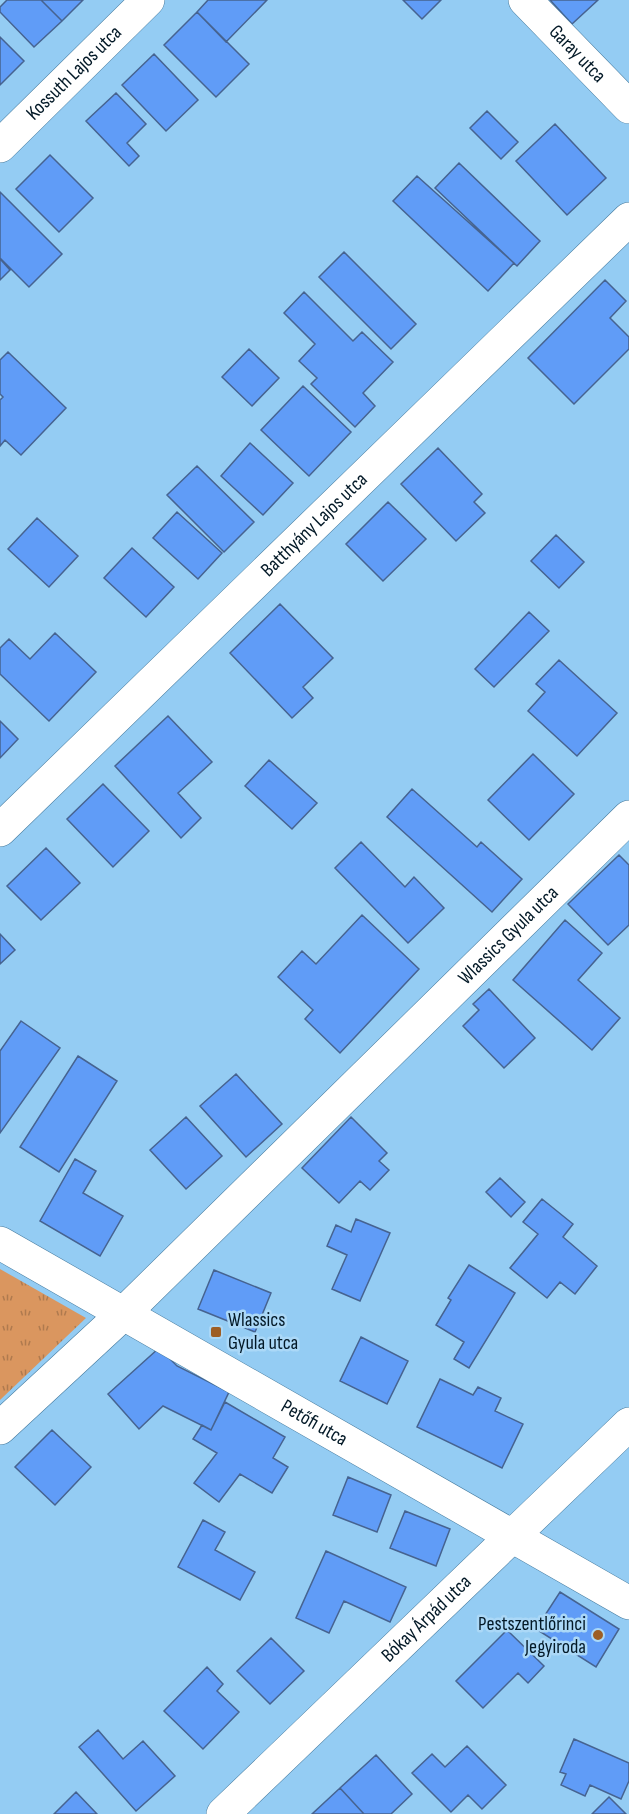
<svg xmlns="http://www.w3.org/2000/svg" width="629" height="1814" font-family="'Sofia Sans Condensed',sans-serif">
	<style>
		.grass { fill: url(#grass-tufts) }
		.building { fill: #609cf7; stroke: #466390; stroke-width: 1.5 }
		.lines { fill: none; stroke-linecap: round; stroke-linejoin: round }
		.minor-casing { stroke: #447a9e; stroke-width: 34 }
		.major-casing { stroke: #447a9e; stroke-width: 34 }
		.minor { stroke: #fff; stroke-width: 33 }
		.major { stroke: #fff; stroke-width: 33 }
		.poi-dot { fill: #9d5e25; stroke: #abd8f7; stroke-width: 2 }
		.labels { text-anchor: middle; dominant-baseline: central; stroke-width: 5; stroke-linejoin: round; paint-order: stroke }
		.street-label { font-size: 20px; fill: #031927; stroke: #abd8f7 }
		.poi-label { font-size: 20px; fill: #031927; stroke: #abd8f7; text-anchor: start }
	</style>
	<defs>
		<pattern id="grass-tufts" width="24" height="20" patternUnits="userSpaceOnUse" patternTransform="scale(1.5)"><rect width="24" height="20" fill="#da965f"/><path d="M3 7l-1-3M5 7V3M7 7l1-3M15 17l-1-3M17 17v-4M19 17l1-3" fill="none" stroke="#af7a4e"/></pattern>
	</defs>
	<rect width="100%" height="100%" fill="#94ccf3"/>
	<path class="grass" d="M0,1269L86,1318L0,1400Z"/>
	<path class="building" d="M7,0H41L62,21L34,47L0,12V7Z
		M41,0H83L62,21Z
		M208,0H267L226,42L197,12Z
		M403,0H441L422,19Z
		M550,0H598L572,24Z
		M197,12L249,64L216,97L164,45Z
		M0,37L24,61L0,85Z
		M154,54L198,100L166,131L122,85Z
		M116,93L146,124L127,143L139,156L129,166L86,121Z
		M487,111L518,142L501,159L470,128Z
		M555,124L606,178L567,215L516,161Z
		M50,155L93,198L59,232L16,189Z
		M459,163L540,241L517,266L435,188Z
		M417,176L514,263L488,291L393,201Z
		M0,192L62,254L29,287L0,258Z
		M344,252L416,324L391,349L319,277Z
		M0,259L10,270L0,280Z
		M605,280L626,301L610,318L629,337V349L574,404L528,358Z
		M304,292L353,341L362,332L393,362L363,393L375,406L355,427L311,384L317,378L299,361L315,344L284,313Z
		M249,349L279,378L252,406L222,377Z
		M8,352L66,408L21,455L5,440L0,446V400L3,397L0,394V360Z
		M303,386L351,432L309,476L261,430Z
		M250,443L293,483L263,515L221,476Z
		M438,448L482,494L474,502L485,513L456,541L401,484Z
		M197,466L254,522L224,552L167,495Z
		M388,502L426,539L383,581L346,544Z
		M177,512L222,553L198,579L153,538Z
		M37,518L78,556L49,587L8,549Z
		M556,535L584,562L559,588L531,561Z
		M132,548L174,587L146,617L104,578Z
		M280,604L333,658L303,687L313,698L292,718L230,653Z
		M529,612L549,631L494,687L475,669Z
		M55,633L96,672L49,721L0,674V648L9,639L30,659Z
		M559,660L617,713L577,756L528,711L545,692L536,684Z
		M168,716L212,762L178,793L201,818L181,838L115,766Z
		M0,721L18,739L0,758Z
		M533,754L574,794L529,840L488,800Z
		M269,760L317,803L292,829L245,786Z
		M103,784L149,831L113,867L67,819Z
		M412,789L477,847L481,842L522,879L492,912L387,817Z
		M361,842L405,887L414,877L444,908L408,943L335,868Z
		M46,848L80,883L41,920L7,886Z
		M619,855L629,865V925L608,945L568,904Z
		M362,915L419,969L340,1053L305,1019L313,1010L278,977L302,951L316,964Z
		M565,920L602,953L578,980L620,1018L592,1050L513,980Z
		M0,934L15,950L0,964Z
		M489,989L535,1038L504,1068L463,1026L479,1010L473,1004Z
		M21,1021L60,1048L0,1133V1051Z
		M78,1056L117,1081L59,1172L20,1147Z
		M236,1074L282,1124L246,1157L200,1106Z
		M186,1117L222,1156L186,1189L150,1150Z
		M351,1117L387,1153L379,1161L389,1170L370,1190L360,1181L339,1203L302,1168Z
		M75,1159L96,1171L83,1193L123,1216L100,1256L40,1221Z
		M500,1178L525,1202L511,1217L486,1192Z
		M542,1199L573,1224L563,1237L597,1266L575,1294L560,1282L547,1298L510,1268L538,1234L523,1222Z
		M356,1219L390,1233L360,1301L332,1289L347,1255L327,1246L336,1225L351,1232Z
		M469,1265L515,1293L469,1368L454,1359L464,1342L436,1325L451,1300L448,1298Z
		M214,1270L271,1293L255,1332L198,1309Z
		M361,1337L408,1361L387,1404L340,1381Z
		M159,1348L177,1366L229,1392L211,1430L163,1406L139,1429L108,1394Z
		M440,1379L473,1395L478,1387L501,1398L495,1411L523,1424L502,1468L417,1427Z
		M225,1402L285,1437L273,1458L288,1467L272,1493L240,1474L219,1502L194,1483L217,1453L193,1439L202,1425L211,1430Z
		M52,1430L91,1467L55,1505L15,1467Z
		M348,1477L391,1495L377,1532L333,1515Z
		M405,1511L450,1529L436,1566L390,1548Z
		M203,1520L225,1532L215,1550L255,1572L240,1600L178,1567Z
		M326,1551L406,1587L390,1622L344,1601L329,1633L296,1618Z
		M560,1592L619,1629L596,1667L536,1629Z
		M507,1630L544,1666L528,1683L518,1673L483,1708L456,1681Z
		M271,1638L304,1671L270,1704L237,1671Z
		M207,1667L223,1684L217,1691L239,1712L203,1749L164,1711Z
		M98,1730L123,1759L143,1741L175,1776L136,1811L79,1747Z
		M574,1739L629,1763V1781L621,1799L590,1785L585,1796L561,1785L566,1774L560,1772Z
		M467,1746L506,1785L482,1809L468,1795L451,1812L412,1773L432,1754L445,1767Z
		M376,1755L412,1794L391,1814H364L340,1788Z
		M340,1788L364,1814H312Z
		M76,1792L97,1814H54Z
		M609,1797L626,1814H592Z"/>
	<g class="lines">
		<defs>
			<g id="minor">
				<path id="s1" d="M525,0L629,107"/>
				<path id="s2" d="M0,146L148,0"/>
				<path id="s3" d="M0,830L629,219"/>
				<path id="s4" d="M0,1428L123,1314L629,817"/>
				<path id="s5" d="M223,1814L629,1424"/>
			</g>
			<g id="major">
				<path id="s6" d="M0,1243L629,1603"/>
			</g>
		</defs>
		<use href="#minor" class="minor-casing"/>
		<use href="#major" class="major-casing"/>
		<use href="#minor" class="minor"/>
		<use href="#major" class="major"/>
	</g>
	<g class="poi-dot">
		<rect x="210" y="1326" width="12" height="12" rx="3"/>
		<circle cx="598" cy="1635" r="6"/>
	</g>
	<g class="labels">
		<g class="street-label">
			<text stroke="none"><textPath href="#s1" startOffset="75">Garay utca</textPath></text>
			<text stroke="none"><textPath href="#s2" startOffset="104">Kossuth Lajos utca</textPath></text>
			<text stroke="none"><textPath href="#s3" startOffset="438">Batthyány Lajos utca</textPath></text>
			<text stroke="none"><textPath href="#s4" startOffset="708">Wlassics Gyula utca</textPath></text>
			<text stroke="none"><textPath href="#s6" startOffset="362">Petőfi utca</textPath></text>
			<text stroke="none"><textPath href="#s5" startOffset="282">Bókay Árpád utca</textPath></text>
		</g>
		<g class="poi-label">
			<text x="228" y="1320">Wlassics<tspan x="228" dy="23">Gyula utca</tspan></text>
			<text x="586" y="1624" text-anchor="end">Pestszentlőrinci<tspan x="586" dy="23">Jegyiroda</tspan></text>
		</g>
	</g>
</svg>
